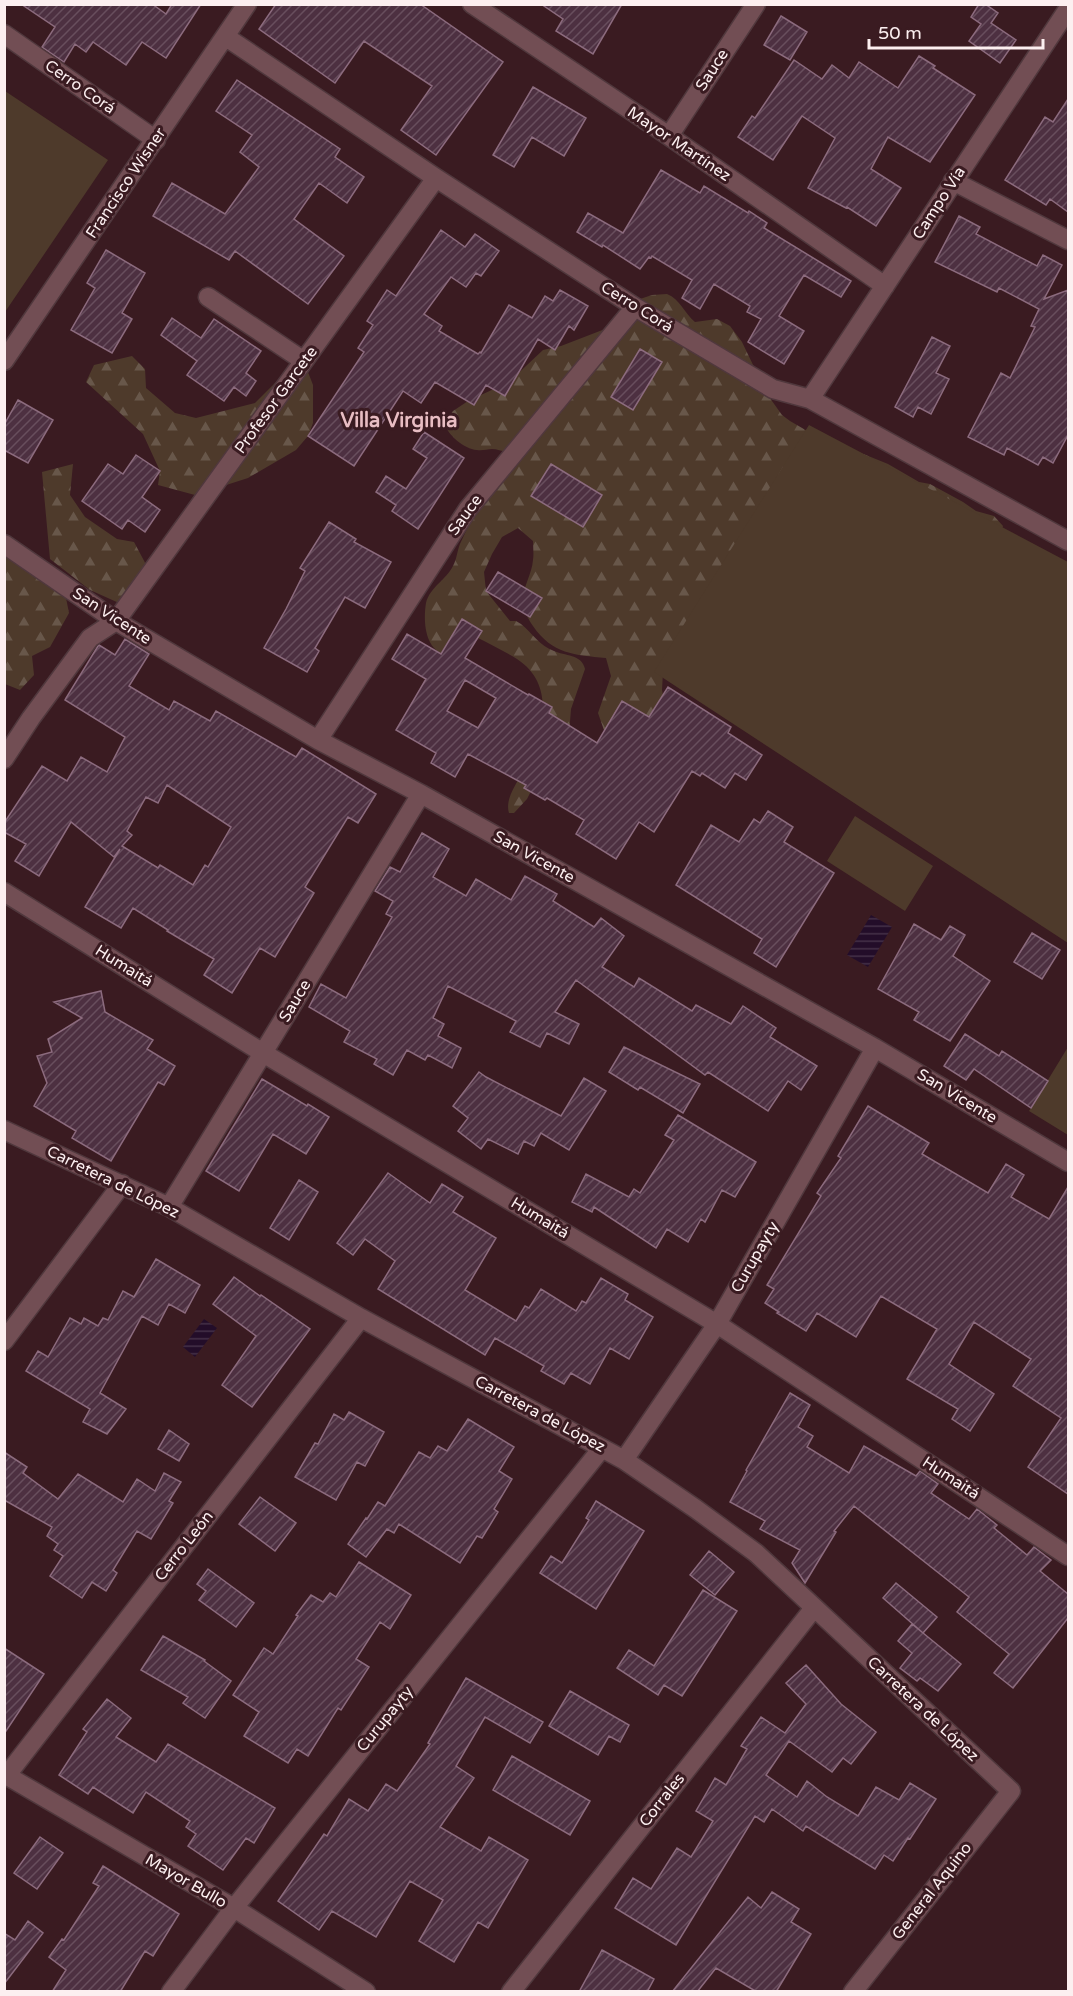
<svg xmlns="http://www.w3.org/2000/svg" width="1073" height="1996" font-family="'Varela Round',sans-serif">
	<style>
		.forest { fill: url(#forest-firs) }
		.park { fill: #4e3a2b }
		.water { fill: url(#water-rules) }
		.building { fill: url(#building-hatch); stroke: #8c6b7e; stroke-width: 1.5; fill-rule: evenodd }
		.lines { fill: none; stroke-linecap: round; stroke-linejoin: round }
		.minor-casing { stroke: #50383d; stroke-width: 21 }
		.minor { stroke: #724e54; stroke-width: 18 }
		.labels { text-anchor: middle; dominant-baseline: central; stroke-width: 6; stroke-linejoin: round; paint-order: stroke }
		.street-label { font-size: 16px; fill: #fceff0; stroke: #3a1b21 }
		.quarter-label { font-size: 20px; font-weight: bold; fill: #e8bdc3; stroke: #3a1b21 }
	</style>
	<defs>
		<pattern id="forest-firs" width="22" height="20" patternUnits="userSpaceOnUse" patternTransform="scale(1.5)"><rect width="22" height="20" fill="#4e3a2b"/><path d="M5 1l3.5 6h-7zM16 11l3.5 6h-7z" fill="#68574a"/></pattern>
		<pattern id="water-rules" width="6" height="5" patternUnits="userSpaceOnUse" patternTransform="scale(1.5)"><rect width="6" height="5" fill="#230d29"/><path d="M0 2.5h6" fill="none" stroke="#443148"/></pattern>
		<pattern id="building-hatch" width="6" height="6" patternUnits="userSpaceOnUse" patternTransform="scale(1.5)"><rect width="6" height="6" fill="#4d3041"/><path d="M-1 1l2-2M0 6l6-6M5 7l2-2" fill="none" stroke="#684e5d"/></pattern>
	</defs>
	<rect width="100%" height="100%" fill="#3a1b21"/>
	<path class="forest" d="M667,294C680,299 684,313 695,322L717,319L730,326L742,342L767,394L782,415L790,421L809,432L888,464L919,482L930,484L963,502L976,511L994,516L1003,526L997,544L663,671L662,690L666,711L657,729L605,733L598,713L611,676L606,658C575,655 552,654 533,626C528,619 523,609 523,601C523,586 532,574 533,560C534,554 533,547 533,541L518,528L502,537L492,554L484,572L486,591L510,621H516L521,624C532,633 540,646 554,651C564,656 582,654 585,669L571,709L569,734L534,785L527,799L514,813H509C505,800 515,786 521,775C526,766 533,756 536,746C546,714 549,680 517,659C504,651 490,644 476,637L445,655C425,649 423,622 426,603C430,587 446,580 453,566C457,559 457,551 460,544C474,513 492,483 506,452C502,451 497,449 492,449C487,449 482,451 477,450C464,449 448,435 444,423L453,411L468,401L509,382L543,350L561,346L618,324L634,301L652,295Z
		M132,356L145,369L146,388L175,413L196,418L255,403L287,371L306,367L313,385V423L308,436L296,450L248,478L195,495L158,485L160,471L143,434L86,382L94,365Z
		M73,464L70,495L85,517L117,539L134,542L150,572L119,603L90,590L50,559L42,472Z
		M4,551L65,593L69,613L50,647L32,656L34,675L20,690L5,684Z"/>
	<path class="park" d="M5,91L108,160L5,312Z
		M809,425L1068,562V943L654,672Z
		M855,816L933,866L905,911L827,861Z
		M1068,1047V1135L1029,1111Z"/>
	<path class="water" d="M871,915L892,927L868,967L847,955Z
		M204,1319L217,1328L195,1357L183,1347Z"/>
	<path class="building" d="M21,4H152L166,14L172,4H201L166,58L142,42L126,65L93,42L86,52L75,44L64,62L42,47L55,27Z
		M276,4H420L503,62L436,155L401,130L432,86L364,41L335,83L259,29Z
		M541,4H622L593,54L556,31L563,19Z
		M979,4H985L998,13L991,23L1016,40L1000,63L969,41L981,24L971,17Z
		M781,16L807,32L790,60L764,45Z
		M919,56L935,66L933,68L975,95L930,162L888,137L871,169L901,188L876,226L847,207L846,208L808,188L835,138L802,116L773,160L738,137L752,116L755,118L794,60L822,79L832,65L849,78L859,62L898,88Z
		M237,80L340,149L335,157L364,177L347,203L319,183L294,219L344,256L308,304L235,251L229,260L153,216L172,183L225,214L259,167L240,152L252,135L216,111Z
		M533,87L586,118L564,156L532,137L514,167L493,155Z
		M1068,99V212L1050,199L1046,205L1005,180L1045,117L1053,122Z
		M661,170L700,193L704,186L748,213L749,211L767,223L764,228L851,281L841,297L804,275L779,316L804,331L784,364L748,342L761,319L747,312L750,306L714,284L700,309L682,298L692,280L652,256L651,258L649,257L640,269L603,245L602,247L577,232L588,213L623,233Z
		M959,216L980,227L976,234L1037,266L1043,255L1062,265L1044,299L1068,290V435L1053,463L1043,457L1038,465L1007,448L1004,455L968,437L1001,373L1010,378L1035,327L1031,326L1039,309L999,288L997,292L935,262Z
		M441,230L465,247L475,234L499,251L481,276L476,273L466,287L451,277L424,314L442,326L439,331L478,354L480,352L481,353L509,305L532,318L545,296L553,301L560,290L588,306L574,330L569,326L555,350L538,339L505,396L486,385L474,405L435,382L421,403L403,391L354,466L308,436L364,352L358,348L373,325L367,321L387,290L396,296Z
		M106,250L145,273L122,313L132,319L112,353L71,330L95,288L87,283Z
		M172,318L201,338L214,319L261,351L246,373L256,381L246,396L234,387L224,401L187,375L197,361L161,335Z
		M932,337L950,346L936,373L949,379L931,414L918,407L913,417L895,407Z
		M640,349L662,362L633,410L611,397Z
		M18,400L53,420L28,463L4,450V425Z
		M424,432L464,458L418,529L392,511L396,505L376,492L386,476L406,489L427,458L413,449Z
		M136,455L160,471L142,497L160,510L145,532L128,520L122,529L82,501L108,464L123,474Z
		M551,464L602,495L583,527L531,496Z
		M329,522L356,539L354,542L391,562L365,608L345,597L315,648L319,651L307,672L264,648L286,609L305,571L300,568Z
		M498,572L542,598L530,617L486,591Z
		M462,619L482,631L465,658L528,695L529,694L552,707L549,713L597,743L622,701L649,717L668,687L731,727L728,733L762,755L746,780L735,773L725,788L702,773L700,776L692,771L654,832L639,822L616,859L576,834L584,820L547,798L545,800L524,788L526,785L468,754L455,777L431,763L436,753L396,730L426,679L392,659L407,634L441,654ZM465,680L496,698L478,728L447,711Z
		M125,639L149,654L129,686L169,710L174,701L210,721L216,711L296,757L302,748L376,794L358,823L348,817L305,887L314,893L275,957L260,948L232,993L204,975L214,959L167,931L168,930L133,908L121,928L85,907L120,849L114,857L71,822L39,876L15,861L26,844L4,832V823L42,766L67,781L81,757L107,772L125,737L65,700L66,698L98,646L99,645L115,655ZM167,785L231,827L208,867L205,865L193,885L160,865L158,868L122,846L132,835L127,831L146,797L158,803Z
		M768,811L793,827L784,842L834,873L776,967L754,953L762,939L676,885L711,825L739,842L754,819L760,823Z
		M422,833L449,849L433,877L466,896L476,879L511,900L525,876L557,894L553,901L594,927L601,918L624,936L602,967L634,987L639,978L692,1011L696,1005L731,1024L743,1006L776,1028L770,1037L817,1066L801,1090L788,1081L768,1111L708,1072L705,1075L576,980L555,1012L579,1024L569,1044L547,1033L540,1047L510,1032L516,1021L448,986L433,1018L444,1024L438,1036L461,1048L452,1068L428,1055L425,1060L407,1050L393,1075L374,1064L377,1059L344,1042L350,1031L309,1007L321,984L346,998L392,917L386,914L393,901L375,891L390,867L400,872Z
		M914,924L941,940L950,926L965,935L953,956L990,981L950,1041L914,1020L919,1012L878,989Z
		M1032,933L1060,950L1042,979L1014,962Z
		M101,991L105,1012L153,1040L147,1049L175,1066L164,1085L158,1082L111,1161L72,1138L76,1131L34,1106L47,1083L37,1056L52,1052L48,1039L82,1018L54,1002Z
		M965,1034L999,1056L1002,1051L1048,1081L1031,1108L974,1069L966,1080L944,1066Z
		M624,1047L700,1084L683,1113L640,1087L638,1090L609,1072Z
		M479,1072L486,1077L561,1116L584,1078L606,1091L569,1150L541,1133L534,1146L524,1141L518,1154L488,1139L481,1149L458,1131L468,1118L453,1106Z
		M262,1079L307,1106L308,1104L329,1117L306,1154L273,1134L239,1191L206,1171Z
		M868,1106L929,1143L922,1154L988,1193L1006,1164L1024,1175L1011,1197L1049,1219L1068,1187V1494L1028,1467L1061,1418L1013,1386L1031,1359L974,1322L949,1364L994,1394L970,1431L952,1419L958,1409L907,1379L937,1329L881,1296L856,1337L817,1313L806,1331L777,1313L779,1312L765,1303L774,1289L767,1285L821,1196L817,1193L841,1158L838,1156Z
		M678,1115L756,1162L735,1197L722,1190L705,1222L701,1219L688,1242L667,1229L656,1248L594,1207L592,1212L572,1202L586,1174L629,1197L634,1189L640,1193L674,1140L665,1135Z
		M388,1173L430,1203L442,1184L463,1197L453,1212L496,1238L465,1290L516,1321L525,1306L529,1308L541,1289L576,1311L582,1301L586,1303L601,1278L628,1294L625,1300L653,1317L629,1359L610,1348L590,1384L571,1373L564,1384L541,1371L544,1366L495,1338L485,1355L378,1289L395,1261L365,1239L353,1255L337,1243Z
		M299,1180L318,1192L289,1240L270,1228Z
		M156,1259L200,1285L185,1313L169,1304L158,1325L142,1316L100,1393L126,1409L107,1434L83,1422L90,1409L26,1371L38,1351L48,1357L70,1318L81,1324L84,1318L98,1326L103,1318L108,1320L123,1291L134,1297Z
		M234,1277L260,1296L261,1295L310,1329L252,1407L222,1385L256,1336L213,1304Z
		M790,1393L810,1405L798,1427L813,1436L807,1447L849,1473L864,1446L916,1476L920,1471L938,1484L931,1493L969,1519L977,1509L997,1525L994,1528L1027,1555L1034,1547L1051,1560L1040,1571L1068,1594V1618L1013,1688L994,1673L1009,1654L957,1612L969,1597L854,1506L834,1531L836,1532L805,1583L792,1563L800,1550L760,1529L765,1521L730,1502L747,1471L746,1470Z
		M349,1412L384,1432L365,1466L357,1462L336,1500L295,1477L315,1443L318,1444L334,1414L344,1420Z
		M468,1419L514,1447L499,1471L512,1479L494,1509L498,1512L482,1538L477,1536L460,1563L399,1524L394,1533L387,1529L366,1557L348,1544L366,1518L367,1519L378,1502L385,1506L419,1452L430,1458L438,1446L447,1451Z
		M169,1430L189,1444L179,1461L158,1449Z
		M4,1452L27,1467L23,1473L58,1499L78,1474L123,1502L137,1479L155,1491L164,1473L181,1482L169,1501L173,1503L151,1539L137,1531L113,1570L117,1573L106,1591L92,1582L82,1598L50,1576L63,1556L54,1550L58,1544L47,1536L52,1527L6,1501L4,1503Z
		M260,1497L296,1523L275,1551L239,1524Z
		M596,1501L644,1531L596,1609L540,1573L551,1556L562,1563L589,1520L586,1518Z
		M709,1551L734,1572L715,1595L690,1575Z
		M359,1562L411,1595L390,1629L380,1622L356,1659L369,1667L341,1710L338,1708L308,1756L297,1749L288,1763L244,1736L259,1712L233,1695L264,1648L273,1654L298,1616L296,1615L311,1595L323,1602L330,1593L336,1597Z
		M208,1569L254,1603L236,1627L199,1600L206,1591L197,1584Z
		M896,1583L937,1617L923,1633L883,1598Z
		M703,1590L737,1611L682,1696L664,1685L658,1695L617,1668L629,1650L654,1666Z
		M912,1624L961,1664L938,1691L920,1678L917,1681L900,1668L912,1653L898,1641Z
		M163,1636L205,1660L204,1661L231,1681L205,1718L183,1703L188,1697L141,1670Z
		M4,1648L44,1674L4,1734Z
		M806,1665L841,1704L876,1732L851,1764L843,1758L832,1772L789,1741L766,1775L797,1797L807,1781L827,1797L858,1816L876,1787L899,1800L910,1783L936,1799L910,1839L908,1838L893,1861L884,1855L875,1869L806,1826L803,1831L772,1809L764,1822L755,1816L676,1945L615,1908L633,1878L651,1889L677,1848L691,1857L713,1821L696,1811L715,1778L726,1785L747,1749L741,1746L761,1717L785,1733L806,1704L786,1683Z
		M466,1678L543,1722L530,1743L485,1717L456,1766L474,1778L440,1827L481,1851L489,1837L528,1860L488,1928L478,1922L454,1962L419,1941L443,1900L410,1881L376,1937L332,1911L319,1930L278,1901L324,1834L327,1836L349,1799L368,1811L386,1784L397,1791L430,1744L428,1743Z
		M570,1691L629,1725L620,1742L609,1736L598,1755L549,1726Z
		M107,1699L131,1718L116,1737L156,1762L168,1744L275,1808L254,1843L246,1838L223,1870L188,1846L196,1834L186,1827L190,1821L146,1792L133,1813L93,1787L88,1794L59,1775L87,1732L83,1729Z
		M512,1756L590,1801L570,1835L493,1790Z
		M40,1837L63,1853L37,1889L14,1873Z
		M103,1866L179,1914L153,1956L145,1951L120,1992H52L66,1970L49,1957L62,1939L64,1940L99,1886L93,1883Z
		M772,1892L799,1909L791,1922L811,1934L776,1992H757L716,1968L697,1992H672L748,1897L761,1908Z
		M28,1921L43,1933L4,1984V1933L15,1940Z
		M602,1950L654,1979L647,1992H579Z"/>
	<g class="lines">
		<defs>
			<path id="minor" d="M472,4L669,136L885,286
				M4,34L156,140
				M226,37L436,178L635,307L773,389L810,399L1068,541
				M669,136L756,4
				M953,181L1068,240
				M208,297L304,361
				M4,361L247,4
				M810,399L1068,9
				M4,544L116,621L318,740L421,794L875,1048L1068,1162
				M318,740L468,509L635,307
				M4,759L31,718L90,638L116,621L436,178
				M4,892L263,1053L717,1324L1068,1556
				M4,1130L169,1207L361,1318L624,1460L696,1509L756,1553L1011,1791L853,1992
				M169,1207L421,794
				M4,1341L122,1184
				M624,1460L717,1324L875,1048
				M4,1774L234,1908L366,1992
				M7,1775L361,1318
				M171,1992L234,1908L602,1448
				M511,1992L814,1608"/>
		</defs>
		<use href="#minor" class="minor-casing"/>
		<use href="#minor" class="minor"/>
	</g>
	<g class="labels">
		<g class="street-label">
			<text transform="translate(712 70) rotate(-57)">Sauce</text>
			<text transform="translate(80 87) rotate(35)">Cerro Corá</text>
			<text transform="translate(679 144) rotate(34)">Mayor Martínez</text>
			<text transform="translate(126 183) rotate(-56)">Francisco Wisner</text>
			<text transform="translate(939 203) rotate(-57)">Campo Vía</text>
			<text transform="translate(637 307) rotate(32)">Cerro Corá</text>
			<text transform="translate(276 400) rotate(-54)">Profesor Garcete</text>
			<text transform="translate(465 515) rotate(-54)">Sauce</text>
			<text transform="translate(112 616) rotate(33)">San Vicente</text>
			<text transform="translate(534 857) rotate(29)">San Vicente</text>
			<text transform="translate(124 966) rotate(32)">Humaitá</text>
			<text transform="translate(295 1001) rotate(-59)">Sauce</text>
			<text transform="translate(957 1096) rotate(31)">San Vicente</text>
			<text transform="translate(113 1182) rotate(26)">Carretera de López</text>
			<text transform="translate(540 1218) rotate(31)">Humaitá</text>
			<text transform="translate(755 1257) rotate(-60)">Curupayty</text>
			<text transform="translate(540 1414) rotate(28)">Carretera de López</text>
			<text transform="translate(951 1478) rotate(33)">Humaitá</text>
			<text transform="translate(184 1546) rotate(-52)">Cerro León</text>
			<text transform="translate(923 1709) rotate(43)">Carretera de López</text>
			<text transform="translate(385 1719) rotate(-51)">Curupayty</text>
			<text transform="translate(662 1800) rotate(-52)">Corrales</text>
			<text transform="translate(186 1881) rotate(30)">Mayor Bullo</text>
			<text transform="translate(932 1891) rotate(-52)">General Aquino</text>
		</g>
		<g class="quarter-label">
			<text x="399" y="421">Villa Virginia</text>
		</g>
	</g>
	<rect width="1073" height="1996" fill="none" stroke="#fceff0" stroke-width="12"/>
	<path d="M869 39v9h174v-9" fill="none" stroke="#fceff0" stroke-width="3"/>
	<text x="878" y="39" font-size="18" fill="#fceff0" stroke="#3a1b21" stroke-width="4.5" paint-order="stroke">50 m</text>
</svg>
